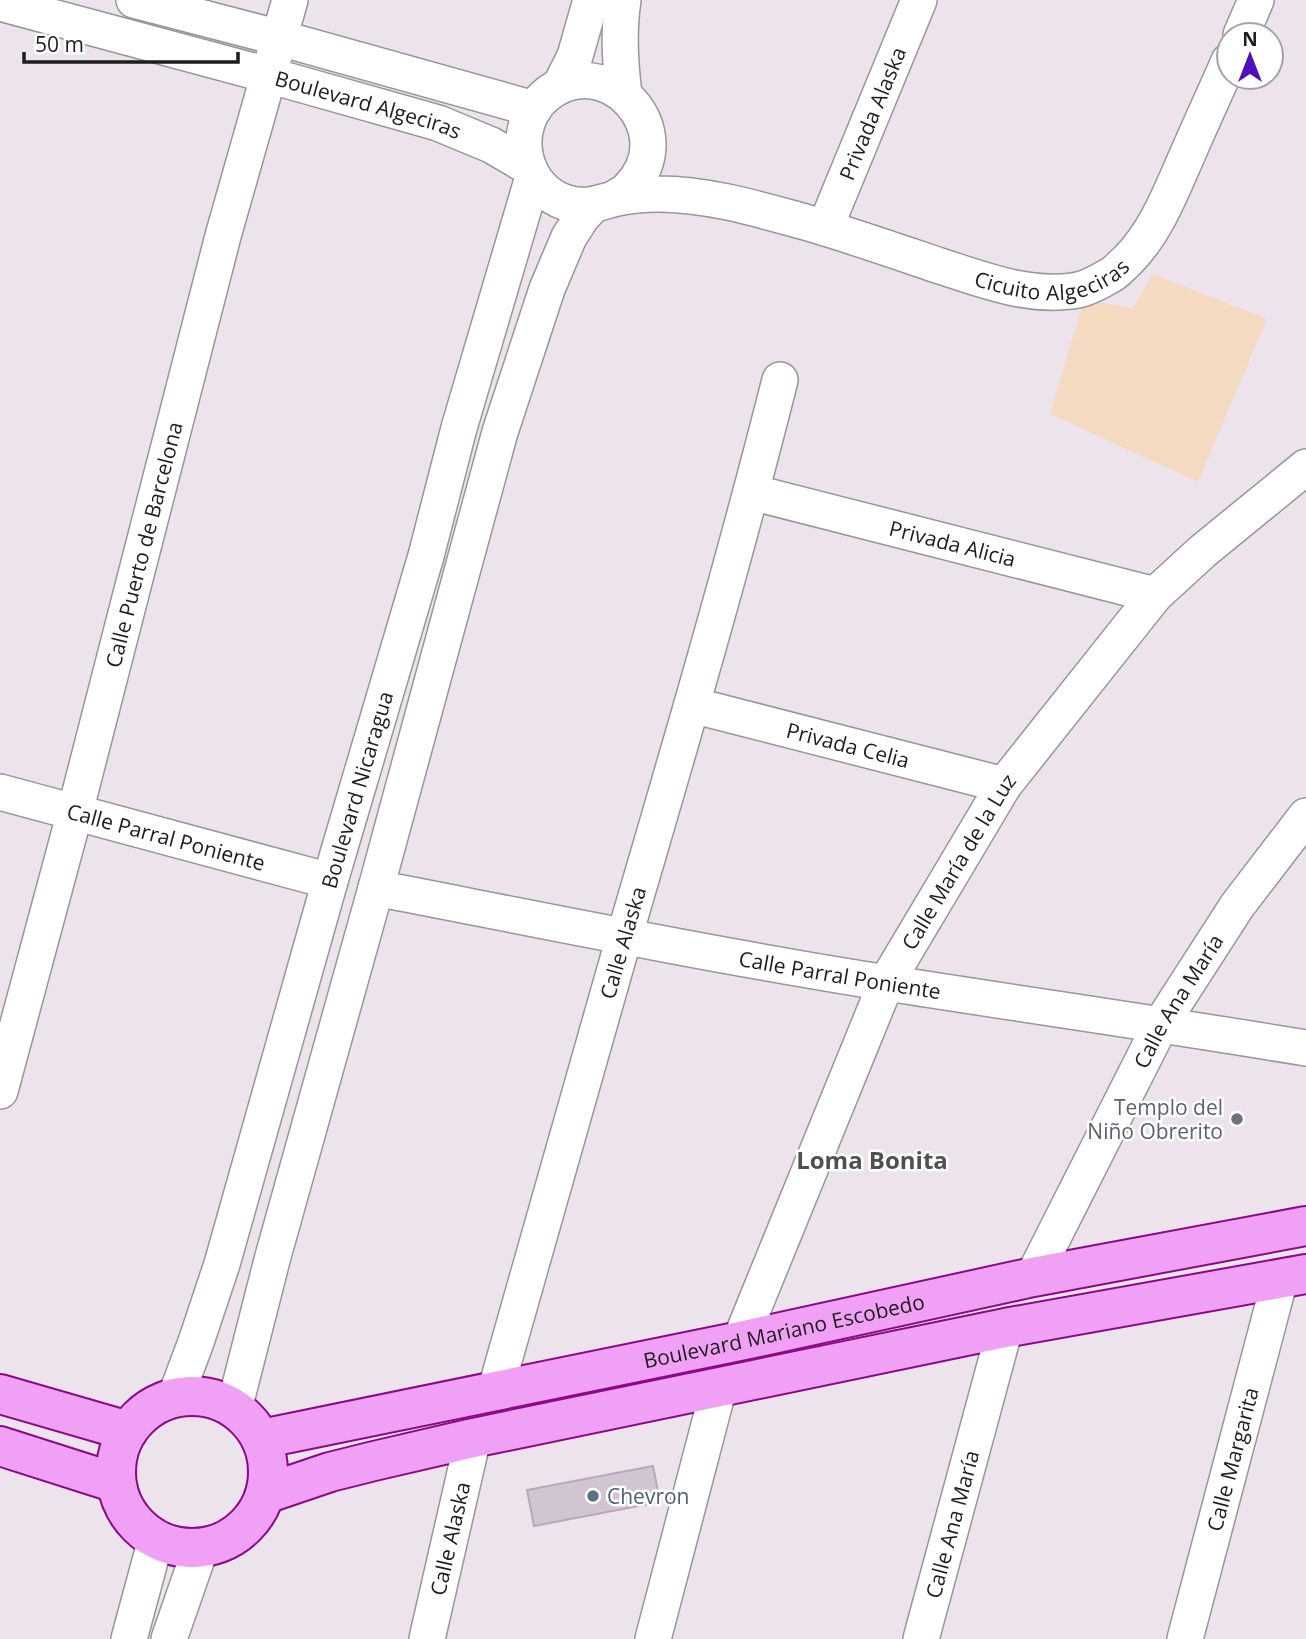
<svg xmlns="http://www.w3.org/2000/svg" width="1306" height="1639" font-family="'Open Sans',sans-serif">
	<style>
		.park { fill: #f5dac2 }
		.building { fill: #d1c4d3; stroke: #baa7be; stroke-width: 2 }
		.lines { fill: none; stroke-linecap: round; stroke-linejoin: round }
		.minor-casing { stroke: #979797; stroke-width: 38 }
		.major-casing { stroke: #8b0a84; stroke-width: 42 }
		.minor { stroke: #fff; stroke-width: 35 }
		.major { stroke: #f1a1f5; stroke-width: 38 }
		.worship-dot { fill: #6b7280; stroke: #fff; stroke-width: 2.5 }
		.service-dot { fill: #5c6f8a; stroke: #fff; stroke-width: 2.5 }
		.labels { text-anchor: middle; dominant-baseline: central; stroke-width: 5; stroke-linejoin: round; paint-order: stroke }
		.street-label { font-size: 21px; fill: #1d1d1d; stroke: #fff }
		.worship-label { font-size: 21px; fill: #5b616d; stroke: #fff; text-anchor: end }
		.service-label { font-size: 21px; fill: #4e5e75; stroke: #fff; text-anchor: start }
		.quarter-label { font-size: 24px; font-weight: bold; fill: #505050; stroke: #fff }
	</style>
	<rect width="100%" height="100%" fill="#ede3ed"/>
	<path class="park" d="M1153,274L1267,319L1198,482L1050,414L1084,300L1133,308Z"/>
	<path class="building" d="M653,1466L660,1502L534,1526L527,1490Z"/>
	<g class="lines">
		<defs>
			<g id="minor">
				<path d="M134,0L280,38L534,109"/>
				<path d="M623,0C618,32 620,63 624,94"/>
				<path id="s1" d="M0,3L268,75L438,123L491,145L527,166"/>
				<path d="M1241,35L1256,0"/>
				<path d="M560,86L575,56L591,0"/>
				<path id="s2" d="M615,198C620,195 626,192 629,188C685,132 605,45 545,96C509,127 521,189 567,203C588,209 599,202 618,198C631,195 645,194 658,194C708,194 758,209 805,222C850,235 893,250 937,265C981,279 1025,297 1072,291C1084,290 1099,282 1109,276C1116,273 1121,266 1127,261C1157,231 1172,189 1189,151C1202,121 1216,91 1229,61"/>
				<path id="s3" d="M825,228L919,0"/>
				<path id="s4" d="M751,492L1155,595"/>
				<path id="s5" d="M692,705L1004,785"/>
				<path id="s6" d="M0,792L330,881"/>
				<path id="s7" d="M376,888C546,921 716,956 887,983C1027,1005 1167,1025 1306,1048"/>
				<path id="s8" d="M0,1091L75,812L223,236L290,0"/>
				<path id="s9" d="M1033,1277L1161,1024L1237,906L1306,816"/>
				<path id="s10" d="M740,1341L886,983L1004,785L1155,595L1203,551L1306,467"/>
				<path id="s11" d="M495,1392C538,1239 581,1086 625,934C679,750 733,566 780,380"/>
				<path id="s12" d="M175,1398L196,1342L222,1264L330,881L426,556L459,428L533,177"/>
				<path d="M234,1409L272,1260L376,888L500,432L547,289L569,237L582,217L593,205"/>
				<path d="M129,1639L156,1539"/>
				<path d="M169,1639L201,1547"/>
				<path id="s13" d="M427,1639L473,1438"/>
				<path d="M653,1639L719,1387"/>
				<path id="s14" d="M921,1639L1005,1328"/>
				<path id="s15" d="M1185,1639L1280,1279"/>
			</g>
			<g id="major">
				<path d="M0,1394L128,1431"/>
				<circle cx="192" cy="1472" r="76"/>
				<path id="s16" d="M261,1439L740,1341L1033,1277L1306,1226"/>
				<path d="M0,1446L116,1483"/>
				<path d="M265,1494L330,1472L374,1461L473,1438L1005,1328L1306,1274"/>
			</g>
		</defs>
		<use href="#minor" class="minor-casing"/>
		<use href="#major" class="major-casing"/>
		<use href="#minor" class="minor"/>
		<use href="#major" class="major"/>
	</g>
	<circle class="worship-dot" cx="1237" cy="1119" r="7"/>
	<circle class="service-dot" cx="593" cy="1496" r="7"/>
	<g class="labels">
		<g class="street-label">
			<text stroke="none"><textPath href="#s1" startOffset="382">Boulevard Algeciras</textPath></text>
			<text stroke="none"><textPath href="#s3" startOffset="124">Privada Alaska</textPath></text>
			<text stroke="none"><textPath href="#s2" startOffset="842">Cicuito Algeciras</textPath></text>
			<text stroke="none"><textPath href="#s4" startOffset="208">Privada Alicia</textPath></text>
			<text stroke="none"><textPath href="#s8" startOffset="565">Calle Puerto de Barcelona</textPath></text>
			<text stroke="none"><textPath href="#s5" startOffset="161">Privada Celia</textPath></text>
			<text stroke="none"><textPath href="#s12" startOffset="635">Boulevard Nicaragua</textPath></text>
			<text stroke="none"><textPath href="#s6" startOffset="172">Calle Parral Poniente</textPath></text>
			<text stroke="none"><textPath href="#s10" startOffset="528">Calle María de la Luz</textPath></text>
			<text stroke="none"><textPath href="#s11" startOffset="467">Calle Alaska</textPath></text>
			<text stroke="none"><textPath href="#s7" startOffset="472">Calle Parral Poniente</textPath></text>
			<text stroke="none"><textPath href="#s9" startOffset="312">Calle Ana María</textPath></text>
			<text stroke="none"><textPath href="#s16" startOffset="534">Boulevard Mariano Escobedo</textPath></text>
			<text stroke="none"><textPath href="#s15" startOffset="186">Calle Margarita</textPath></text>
			<text stroke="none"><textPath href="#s14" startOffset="119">Calle Ana María</textPath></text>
			<text stroke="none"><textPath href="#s13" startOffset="103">Calle Alaska</textPath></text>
		</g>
		<g class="worship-label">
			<text x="1223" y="1107">Templo del<tspan x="1223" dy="24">Niño Obrerito</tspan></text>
		</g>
		<g class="service-label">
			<text x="607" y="1496">Chevron</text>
		</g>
		<g class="quarter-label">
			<text x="872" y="1159">Loma Bonita</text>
		</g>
	</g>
	<g transform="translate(1250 56)"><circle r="33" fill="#ffffff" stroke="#a5a5a5" stroke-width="2"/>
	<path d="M0-5L12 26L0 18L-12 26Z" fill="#510ebc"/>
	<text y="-10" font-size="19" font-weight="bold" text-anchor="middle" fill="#1d1d1d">N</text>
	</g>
	<path d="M24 52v10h214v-10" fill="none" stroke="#1d1d1d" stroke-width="3.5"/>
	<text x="35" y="52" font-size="21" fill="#1d1d1d" stroke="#ffffff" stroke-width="5" paint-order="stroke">50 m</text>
</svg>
